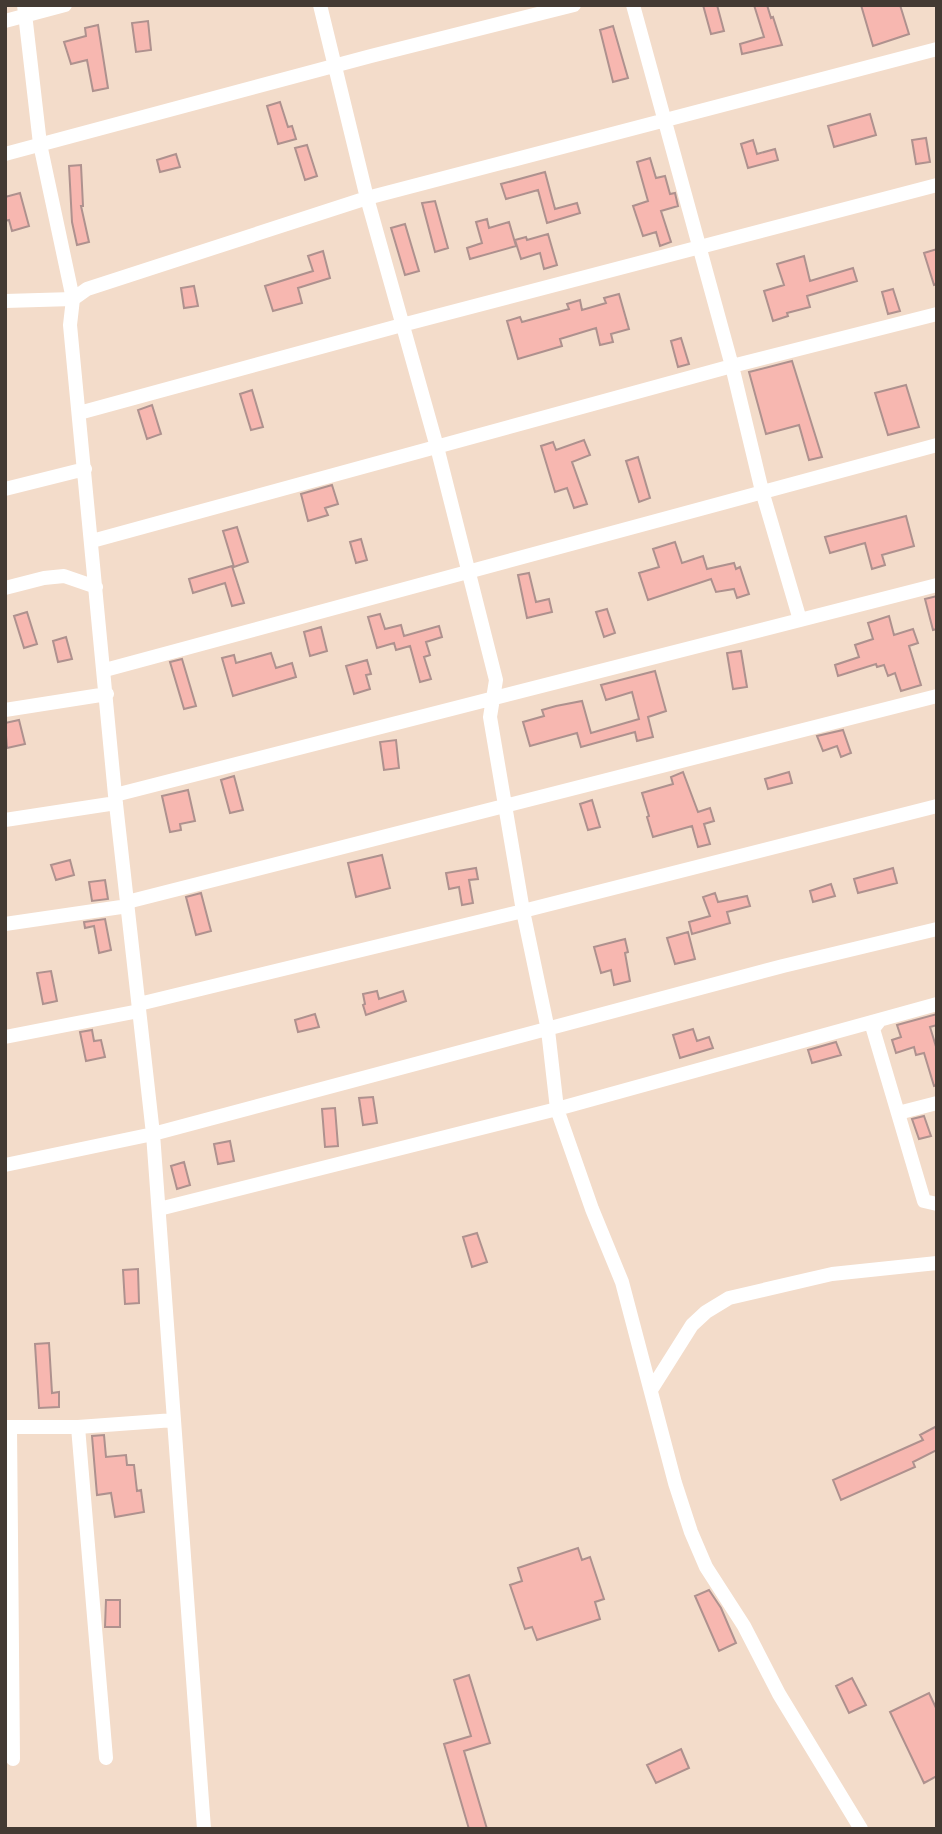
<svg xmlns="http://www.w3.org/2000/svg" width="942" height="1834" font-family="'Archivo Narrow',sans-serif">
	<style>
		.building { fill: #f7b7b0; stroke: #ae918e; stroke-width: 2 }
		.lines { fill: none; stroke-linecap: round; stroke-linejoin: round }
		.minor { stroke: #fff; stroke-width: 14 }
	</style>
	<rect width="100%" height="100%" fill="#f3dcca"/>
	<path class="building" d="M703,5H717L724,31L711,34Z
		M754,5H767L771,18L773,17L782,45L742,54L740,44L764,37Z
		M861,5H900L909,34L873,46Z
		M148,21L151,50L136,52L132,23Z
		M98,25L108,88L93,91L87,60L71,64L64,42L86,36L85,28Z
		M613,26L628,78L613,82L600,30Z
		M280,102L288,127L292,126L296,139L278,144L267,106Z
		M870,114L876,135L834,147L828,126Z
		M926,138L930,162L916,164L912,140Z
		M753,140L757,154L775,149L778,160L748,168L741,144Z
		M307,145L317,176L305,180L295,148Z
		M176,154L180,167L160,172L157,160Z
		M650,158L656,178L665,176L670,194L675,193L678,206L661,211L671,242L660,246L656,232L643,236L633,206L648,201L637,162Z
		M81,165L83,206H81L89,242L77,245L72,222L69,166Z
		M545,172L555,209L577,203L580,213L547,223L538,190L506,199L501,184Z
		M20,193L29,226L12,231L9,220L5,221V197Z
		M435,201L448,248L435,252L422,203Z
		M487,219L489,228L509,222L516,246L470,259L467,248L482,243L476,222Z
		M405,224L419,271L405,275L391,228Z
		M548,234L557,265L544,269L540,253L521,259L515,240L526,237L527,240Z
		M937,249V284L934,285L924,253Z
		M323,251L330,278L298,288L302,303L273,311L265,286L313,271L308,256Z
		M804,256L810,281L853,268L857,281L807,296L810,307L787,313L788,316L773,321L764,291L784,285L777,264Z
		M194,286L198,306L184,308L181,288Z
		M893,289L900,311L888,314L882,292Z
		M619,294L629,329L611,334L613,342L600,345L596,328L560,339L562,346L518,359L507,321L520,317L522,322L569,309L567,304L580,300L582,310L606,303L604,298Z
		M681,338L689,364L678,367L671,341Z
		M792,361L822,457L809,460L799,425L766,434L749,372Z
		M906,385L919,427L888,435L875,393Z
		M252,390L263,427L251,430L240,394Z
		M152,405L161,434L147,439L138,410Z
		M584,440L590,455L572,462L587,504L574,508L567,488L555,492L541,446L553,442L556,450Z
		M638,457L650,498L639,502L626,461Z
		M332,485L338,504L325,508L328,515L308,521L301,494Z
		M906,516L914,546L882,555L885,565L872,569L865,543L830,553L825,537Z
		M237,527L248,562L234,567L223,531Z
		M361,539L367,560L356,563L350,542Z
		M675,542L682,563L703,556L707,569L734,563L736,569L740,567L749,594L737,598L734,589L716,592L711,579L648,600L639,573L659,567L653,549Z
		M232,566L244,603L232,606L225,583L193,593L189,579Z
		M529,573L536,602L549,599L552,612L527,618L518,575Z
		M937,596V629L933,630L925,599Z
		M607,609L615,633L604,637L596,612Z
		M27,612L37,644L24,648L14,616Z
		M380,614L385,629L401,625L404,636L439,626L442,637L426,642L430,655L424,657L431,679L420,682L410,646L396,650L394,643L377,648L368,617Z
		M889,616L894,635L913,629L918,643L909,646L921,685L901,691L895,673L888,676L884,665L877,667L876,664L838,676L835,665L859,657L855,645L873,639L868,623Z
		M321,627L327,651L310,656L304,632Z
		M66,637L72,659L58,662L53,641Z
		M741,651L747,687L733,689L727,653Z
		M271,653L276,668L292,663L296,677L233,696L222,658L234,655L236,663Z
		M182,659L196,706L184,709L170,662Z
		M367,660L371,674L366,675L370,689L354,694L346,666Z
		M655,671L666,711L648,717L653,737L637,741L635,732L581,747L577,733L530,746L523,722L544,716L542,710L556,706L582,701L591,733L639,719L632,692L606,700L601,685Z
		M19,720L25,744L7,748L5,723Z
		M843,730L851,753L841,757L837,746L823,751L817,736Z
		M396,740L399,768L384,770L380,742Z
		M683,772L698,812L710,808L714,821L704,824L710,844L698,847L692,826L653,837L647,817L649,816L642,793L673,784L671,777Z
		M789,772L792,783L768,789L765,779Z
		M234,776L243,810L230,813L221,780Z
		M188,790L195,821L180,824L181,830L170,832L162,796Z
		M592,800L600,827L588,830L580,804Z
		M382,855L390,888L356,897L348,863Z
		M70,860L74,875L56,880L51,865Z
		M476,868L478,879L469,880L473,903L462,905L459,887L449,889L446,873Z
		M893,868L897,883L858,893L854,879Z
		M105,880L108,899L92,901L89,882Z
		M831,884L835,896L813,902L810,891Z
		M201,893L211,931L196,935L186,897Z
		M715,893L718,902L747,896L750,906L727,912L730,923L692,934L689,922L710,916L703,897Z
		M105,919L111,950L99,953L94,926L85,928L84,922Z
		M688,932L695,959L675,964L667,938Z
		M625,939L628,952L625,953L630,981L614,985L611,970L601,973L594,947Z
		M51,971L57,1001L43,1004L37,973Z
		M377,991L379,999L403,991L406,1001L366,1015L363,1005L365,1004L363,994Z
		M315,1014L319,1027L298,1032L295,1020Z
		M937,1014V1025L930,1027L937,1050V1085L934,1086L924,1053L916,1055L914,1047L896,1053L892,1040L901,1037L897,1025Z
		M693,1029L697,1041L709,1037L713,1048L680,1058L673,1035Z
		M92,1030L94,1041L101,1040L105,1057L86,1061L80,1032Z
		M836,1042L841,1055L812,1063L808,1050Z
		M373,1097L377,1123L363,1125L359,1098Z
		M335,1108L338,1146L325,1147L322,1109Z
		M924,1116L931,1136L919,1139L912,1119Z
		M230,1141L234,1161L218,1164L214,1144Z
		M184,1162L190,1185L177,1189L171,1166Z
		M477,1233L487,1262L472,1267L463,1237Z
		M138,1269L139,1303L125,1304L123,1270Z
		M49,1343L52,1393L59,1392V1407L39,1408L35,1344Z
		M937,1426V1450L913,1462L915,1467L841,1500L833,1480L923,1440L920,1435Z
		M104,1435L106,1457L126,1455L127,1465H134L137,1491L141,1490L144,1512L115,1517L111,1493L97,1495L92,1436Z
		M578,1548L582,1560L590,1557L604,1599L595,1602L600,1619L537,1640L532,1627L525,1629L510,1585L522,1581L518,1568Z
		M709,1590L721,1608L736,1643L719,1651L695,1596Z
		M106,1600H120V1627H105Z
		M469,1675L490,1743L464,1751L487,1829H469L444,1744L471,1736L454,1680Z
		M852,1678L866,1705L849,1713L836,1686Z
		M929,1693L937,1710V1776L924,1783L890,1712Z
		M681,1749L689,1768L656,1783L647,1765Z"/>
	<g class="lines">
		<path class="minor" d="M24,5L40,144L73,299L70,325L115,795L153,1134L204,1829
			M320,5L367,198L437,447L496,680L490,717L523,911L548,1030L557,1109L592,1209L622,1282L675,1483L691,1532L706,1567L744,1626L779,1694L861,1829
			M633,5L732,366L762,491L800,620
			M5,21L65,5
			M5,154L371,56L574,5
			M5,301L73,299L87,289L367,198L937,49
			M79,413L402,325L937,185
			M5,489L85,469
			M92,541L732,366L937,314
			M5,588L44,578L64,576L96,587
			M105,670L937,445
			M5,710L107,694
			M115,795L937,585
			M5,820L116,803
			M127,902L937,696
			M5,924L128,906
			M139,1004L523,911L937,806
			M880,1020L873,1029L924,1201L937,1204
			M5,1037L139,1011
			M898,1113L937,1103
			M5,1165L153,1134L783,966L937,929
			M159,1209L557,1109L937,1004
			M651,1390L692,1325L706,1312L729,1298L832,1274L937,1263
			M5,1427H78L174,1420
			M10,1427L13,1759
			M78,1427L106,1758"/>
	</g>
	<rect width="942" height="1834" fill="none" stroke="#433a33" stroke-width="14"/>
</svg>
